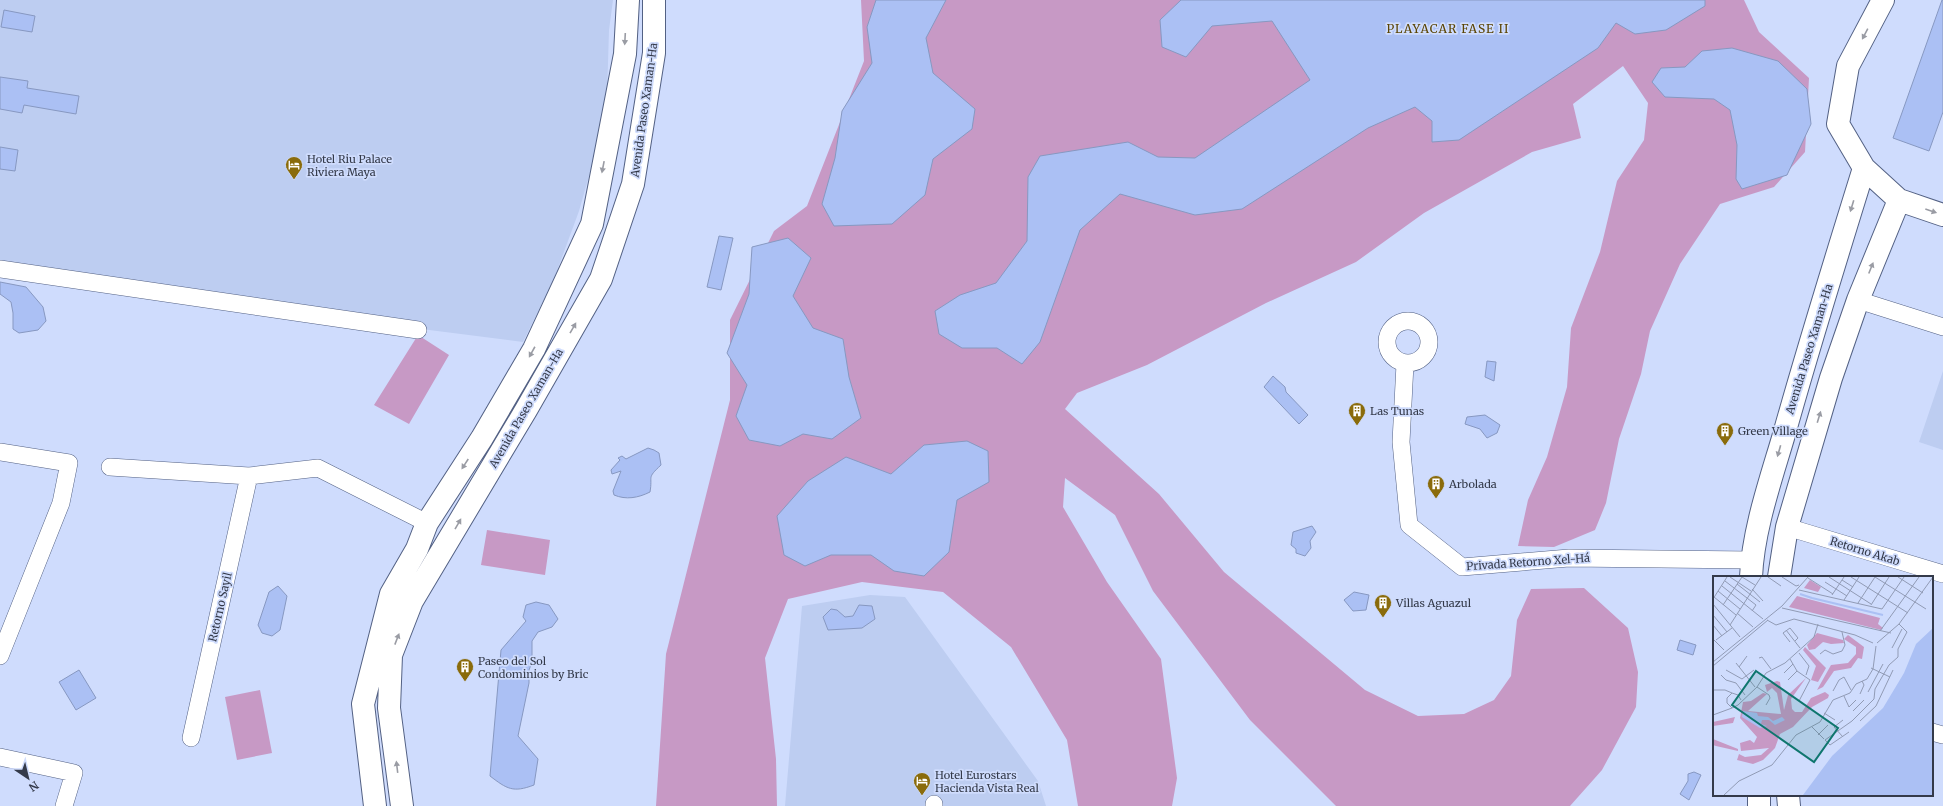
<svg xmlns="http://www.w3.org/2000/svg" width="1943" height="806" font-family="Merriweather,serif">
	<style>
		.built { fill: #bdcdf1 }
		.green { fill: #c799c5 }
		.water { fill: #abc0f4; stroke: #8798c1 }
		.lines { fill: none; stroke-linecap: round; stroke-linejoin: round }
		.street-casing { stroke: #536184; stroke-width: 18 }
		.secondary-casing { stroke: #536184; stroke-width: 24 }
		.street { stroke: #fff; stroke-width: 17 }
		.secondary { stroke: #fff; stroke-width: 22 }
		.oneway { fill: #9a9ca4 }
		.labels { text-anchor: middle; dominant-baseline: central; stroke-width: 3.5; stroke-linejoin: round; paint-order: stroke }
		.street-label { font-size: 11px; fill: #343a4a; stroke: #cfdcfd }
		.poi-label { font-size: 11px; fill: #343a4a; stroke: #cfdcfd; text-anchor: start }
		.neighbourhood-label { font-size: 12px; letter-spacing: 1px; fill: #5b4505; stroke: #cfdcfd }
		.inset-river { fill: none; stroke: #abc0f4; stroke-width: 2 }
		.inset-road { fill: none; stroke: #919bb5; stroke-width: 1 }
		.view { fill: #0f766e; fill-opacity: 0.15; stroke: #0f766e; stroke-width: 2 }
		.inset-edge { fill: none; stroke: #343a4a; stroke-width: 2 }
	</style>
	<rect width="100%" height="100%" fill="#cfdcfd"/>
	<path class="built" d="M0,0H613L609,30L607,96L597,148L579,211L554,279L523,342L232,305L0,268Z
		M1943,371V450L1919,442Z
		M870,595L905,597L1038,781L1046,806H785L802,606Z"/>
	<path class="green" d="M861,0H1744L1759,32L1809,78L1805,152L1774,187L1720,204L1680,264L1650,331L1641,374L1619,439L1606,503L1595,530L1554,547L1518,546L1528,500L1547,457L1567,387L1571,328L1600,252L1617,181L1644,140L1648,103L1623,66L1573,104L1581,138L1532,152L1424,213L1356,262L1266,303L1147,365L1077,393L1065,409L1159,494L1224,572L1365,690L1418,716L1464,714L1494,700L1511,676L1517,620L1531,589L1584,588L1628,628L1638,672L1636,707L1602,770L1570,806H1336L1250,720L1153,591L1115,515L1065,478L1063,507L1107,582L1161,659L1177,778L1172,806H1078L1067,740L1011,647L943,592L862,582L788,599L765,658L776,759L777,806H656L666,654L730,400V320L774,231L807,206L864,61Z
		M418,335L449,355L409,424L374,405Z
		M487,530L550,540L545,575L481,565Z
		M260,690L272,753L237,760L225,697Z"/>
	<path class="water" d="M876,0H946L926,38L933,73L975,109L972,129L933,159L925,195L892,224L834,226L822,204L835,158L842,111L872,63L867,27Z
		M1181,0H1705V6L1666,30L1635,34L1616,23L1598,48L1459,140L1432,142V121L1415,107L1368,128L1242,209L1195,215L1120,194L1080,230L1040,342L1022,364L997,348H962L939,334L935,311L960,295L996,283L1027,241L1028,177L1040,156L1128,142L1158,157L1195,158L1310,80L1272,21L1212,26L1186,57L1162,47L1160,20Z
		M1942,0H1943V112L1929,151L1893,138Z
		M4,10L35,16L32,32L1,27Z
		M1732,48L1778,61L1807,89L1811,124L1787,175L1742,189L1736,179L1737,145L1730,110L1714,99L1665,97L1652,82L1661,68L1685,67L1702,51Z
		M0,77L28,81L27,88L79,96L76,114L24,105L22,113L0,109Z
		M0,147L18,150L15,171L0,169Z
		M719,236L733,238L721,290L707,287Z
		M788,238L811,258L793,296L813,328L843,339L849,377L861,418L832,439L803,434L780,446L749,440L736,416L747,385L727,353L749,294L752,247Z
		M0,282L26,287L43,307L46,321L38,330L19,333L13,329V313L11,302L0,294Z
		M1487,361L1496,362L1494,381L1485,377Z
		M1273,376L1285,387L1286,392L1308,415L1299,424L1264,387Z
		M1485,415L1500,425L1497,433L1487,438L1480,429L1465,424L1467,417Z
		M967,441L988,451L989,482L957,500L949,552L924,576L894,571L871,555H831L805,566L784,555L777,516L808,481L846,457L891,474L924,445Z
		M648,448L654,450L659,453L661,465C646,479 653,475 650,492C638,498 626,500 614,495L613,491L621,471L612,474L611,470L620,460L618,458L622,456L626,459Z
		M1312,526L1316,532L1310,541L1311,548L1305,556L1296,553V549L1291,545L1293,532Z
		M278,586L287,596L280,630L272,636L262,633L258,625L269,592Z
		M1354,592L1369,595L1366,610L1353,611L1344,600Z
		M536,602L549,605L558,619L552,627L538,632L532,641V662L529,670V683L518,736L538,759L534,785C513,793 507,789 490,776L501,650L526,621L523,617L526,605Z
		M859,605L872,606L875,619L862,628L828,630L823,617L831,609L837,610L845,617L853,616Z
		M1680,640L1696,645L1693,655L1677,650Z
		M79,670L96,698L76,710L59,682Z
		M1694,772L1701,775L1689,800L1680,794L1688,781V774Z"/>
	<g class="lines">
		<defs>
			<path id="street" d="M0,269L418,330
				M1858,300L1943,327
				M1387 342a21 21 0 1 1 42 0a21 21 0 1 1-42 0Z
				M1405,364L1401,442L1409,525L1462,567L1569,558L1751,560
				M0,452L69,463L61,503L0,656
				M110,467L249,476L318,468L427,523
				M1787,527L1943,574
				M1932,732L1943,735
				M191,738L249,476
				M0,757L74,773L64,806
				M934,804V806"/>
			<path id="secondary" d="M1883,0L1848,66L1838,124L1864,168L1899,200L1943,215
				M1751,577C1753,531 1770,482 1783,438C1808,348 1836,258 1864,168
				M1779,577L1787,527L1831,378L1858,300L1899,200
				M1759,795V806
				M1788,795L1789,806
				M375,806L363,704L391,594L417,549L427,523L482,438L534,349L592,224L625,54L628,0
				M402,806L389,708L391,655L412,601L526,410L601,279L633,184L654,53V0"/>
		</defs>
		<use href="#street" class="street-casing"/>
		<use href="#secondary" class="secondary-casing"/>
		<use href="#street" class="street"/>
		<use href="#secondary" class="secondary"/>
	</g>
	<defs><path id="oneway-solid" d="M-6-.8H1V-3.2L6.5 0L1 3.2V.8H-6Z"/></defs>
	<g class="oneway">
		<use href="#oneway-solid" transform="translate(1865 34) rotate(118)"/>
		<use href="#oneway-solid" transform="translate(625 39) rotate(93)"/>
		<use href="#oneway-solid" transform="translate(603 167) rotate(101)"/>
		<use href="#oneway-solid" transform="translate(1852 206) rotate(107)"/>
		<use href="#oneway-solid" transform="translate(1931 211) rotate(19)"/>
		<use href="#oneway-solid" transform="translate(1871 268) rotate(-68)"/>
		<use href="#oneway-solid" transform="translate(573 328) rotate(-60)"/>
		<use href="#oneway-solid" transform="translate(532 352) rotate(119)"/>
		<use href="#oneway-solid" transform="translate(1819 417) rotate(-73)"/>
		<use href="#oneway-solid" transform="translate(1779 451) rotate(106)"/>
		<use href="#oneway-solid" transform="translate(465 464) rotate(123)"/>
		<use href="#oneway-solid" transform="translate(458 524) rotate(-60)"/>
		<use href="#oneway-solid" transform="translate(397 639) rotate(-69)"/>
		<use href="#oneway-solid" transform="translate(397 767) rotate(-97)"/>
	</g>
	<defs>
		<symbol id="hotel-pin" viewBox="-11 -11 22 30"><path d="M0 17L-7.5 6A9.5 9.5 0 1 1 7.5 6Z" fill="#8a6b0b" stroke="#cfdcfd"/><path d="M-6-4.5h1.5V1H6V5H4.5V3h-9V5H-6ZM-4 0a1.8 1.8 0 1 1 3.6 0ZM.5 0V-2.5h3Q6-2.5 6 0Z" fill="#fff"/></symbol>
		<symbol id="building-pin" viewBox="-11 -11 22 30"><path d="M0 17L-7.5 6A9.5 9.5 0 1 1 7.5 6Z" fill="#8a6b0b" stroke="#cfdcfd"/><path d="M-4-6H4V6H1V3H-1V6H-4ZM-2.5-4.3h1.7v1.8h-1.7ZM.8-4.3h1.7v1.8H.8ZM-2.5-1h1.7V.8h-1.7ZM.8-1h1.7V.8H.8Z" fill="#fff"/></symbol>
	</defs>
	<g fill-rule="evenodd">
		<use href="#hotel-pin" x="284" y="155" width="20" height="27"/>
		<use href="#building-pin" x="1347" y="401" width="20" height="27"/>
		<use href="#building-pin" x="1715" y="421" width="20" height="27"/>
		<use href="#building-pin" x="1426" y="474" width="20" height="27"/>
		<use href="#building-pin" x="1373" y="593" width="20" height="27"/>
		<use href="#building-pin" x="455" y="657" width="20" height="27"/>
		<use href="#hotel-pin" x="912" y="771" width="20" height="27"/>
	</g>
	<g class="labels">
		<g class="street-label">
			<text transform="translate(644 110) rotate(-82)">Avenida Paseo Xaman-Ha</text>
			<text transform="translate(1809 349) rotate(-73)">Avenida Paseo Xaman-Ha</text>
			<text transform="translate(526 408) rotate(-60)">Avenida Paseo Xaman-Ha</text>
			<text transform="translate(1865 551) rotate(17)">Retorno Akab</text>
			<text transform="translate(1528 562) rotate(-4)">Privada Retorno Xel-Há</text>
			<text transform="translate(220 607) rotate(-77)">Retorno Sayil</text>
		</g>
		<g class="poi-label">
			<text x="307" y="159">Hotel Riu Palace<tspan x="307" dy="13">Riviera Maya</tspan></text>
			<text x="1370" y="411">Las Tunas</text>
			<text x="1738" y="431">Green Village</text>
			<text x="1449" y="484">Arbolada</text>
			<text x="1396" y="603">Villas Aguazul</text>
			<text x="478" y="661">Paseo del Sol<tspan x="478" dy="13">Condominios by Bric</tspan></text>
			<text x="935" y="775">Hotel Eurostars<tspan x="935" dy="13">Hacienda Vista Real</tspan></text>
		</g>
		<g class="neighbourhood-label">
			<text x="1448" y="28">PLAYACAR FASE II</text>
		</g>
	</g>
	<g transform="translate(1713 576)">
		<rect width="220" height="220" fill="#cfdcfd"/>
		<path d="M97,4L108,11L105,16L91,12ZM84,20L167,42L165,48L170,52L168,54L76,31ZM104,57L130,64L131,67L118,68L110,66L102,73L96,74L94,69ZM135,59L151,71L149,83L145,82L138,92L121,95L110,111L104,114L118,89L135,87L143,78V71L131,63ZM92,71L113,92L105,106L98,104L103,90L90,74ZM93,102L78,123L79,133L82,136H89L98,122L112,116L116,119L115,122L99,131L80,151L67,158L62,172L50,184L40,188L24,184L26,178L32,181L48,179L56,172L28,175L27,167L37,164L41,167L44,161L27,142L30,126L38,125L50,117L54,118L35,135L68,138L64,117L59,112L54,116L52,109L64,105L67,106L71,134L75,119ZM22,141L20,147L0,150V146ZM0,163L25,173V175L3,170L0,169Z" fill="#c799c5"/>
		<path d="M220,52V219H90L119,180L170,132L191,97L203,68ZM30,135L44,137L45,140L55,141L60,145L69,141L72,144L62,149L56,144H49L48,148L54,150L47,152L29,141Z" fill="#abc0f4"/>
		<path class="inset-river" d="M93,20L87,18L99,22M99,22L170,39"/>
		<path class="inset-road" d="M17,1L38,15M29,1L42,9M55,1L68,10M69,1L83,10L86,9M116,1L158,28M138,1L195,37M162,1L213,33M185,1L210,17M95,2L120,18M129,4L140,11M12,5L43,29L39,35M112,6L134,20M24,8L47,26M9,10L50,43M39,13L50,25M86,14L169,33L191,1M5,15L27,33M119,19L131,1M1,21L23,39M0,23L14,1M131,24L146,1M145,27L162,1M0,28L27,61M10,29L29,1M158,29L176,1M69,32L178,57M24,37L40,51M0,39L14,56M54,44L63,49L81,43L142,59L160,67M0,49L9,60M17,49L48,1M73,54L87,72M167,55L206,1M0,63L11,74M3,64L19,52M77,66L70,57L77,52L85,62L82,65M164,67L186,48L220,1M179,72L189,53M86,77L96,90L93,99M107,78L112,74L120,78L129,75L132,69L129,56M46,82L49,81L58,93M77,83L84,95L97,104L86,125M0,86L69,30L95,1M23,87L42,111M0,90L55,44M26,91L34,80M158,92L177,101M13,94L29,103L41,94M71,97L80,88M8,99L13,104L23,107L32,119M75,104L84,95M44,111L56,119L57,122L53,129M0,114H12L19,117M120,115L126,104L131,101L138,114M155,116L170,88M147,118L151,109L149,105M131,120L136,131L143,124M28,124L25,119L19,117L14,122V127L19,132L25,129L44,111L53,97L72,87L101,61L105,48M140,135L151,124M111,137L122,144M0,139L19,132M147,145L163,130L180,94M99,151L111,163M136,156L117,169L112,164L139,145L161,123L162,113L176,89L185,81V73L194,56L186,48M105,159L115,149M130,161L121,151L130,144M11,219L26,205L59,189L83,159L107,146L120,124L137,117L143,108L154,103L160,93L163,70"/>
		<path class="view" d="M43,95L125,152L101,186L19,129Z"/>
		<rect width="220" height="220" class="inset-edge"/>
	</g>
	<g transform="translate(28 778) rotate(145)" stroke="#cfdcfd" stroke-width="3" paint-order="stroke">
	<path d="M0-3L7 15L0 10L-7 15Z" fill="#343a4a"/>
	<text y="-6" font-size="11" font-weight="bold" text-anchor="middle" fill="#343a4a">N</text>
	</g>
</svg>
